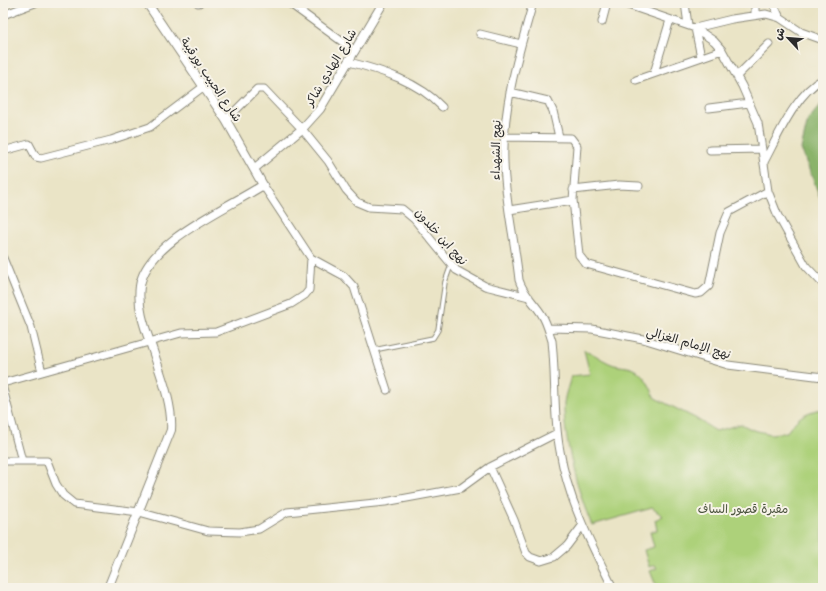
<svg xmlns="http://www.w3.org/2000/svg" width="826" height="591" font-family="'Playpen Sans','Playpen Sans Arabic',sans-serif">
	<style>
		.green { fill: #add17a; stroke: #6c7e52 }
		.forest { fill: #8ab36a; stroke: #5a6f4a }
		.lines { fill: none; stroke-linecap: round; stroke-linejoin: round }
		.service-casing { stroke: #8a8878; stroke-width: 5.5 }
		.minor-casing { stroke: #8a8878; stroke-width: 9 }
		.tertiary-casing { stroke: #8a8878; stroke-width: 10 }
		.service { stroke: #fff; stroke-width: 3.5 }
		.minor { stroke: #fff; stroke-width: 7 }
		.tertiary { stroke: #fff; stroke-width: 8 }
		.labels { text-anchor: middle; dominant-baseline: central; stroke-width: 4; stroke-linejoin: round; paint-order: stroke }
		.street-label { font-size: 12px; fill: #2b2b2b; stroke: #f7f3e8 }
		.park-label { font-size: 12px; fill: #4c543f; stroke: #f7f3e8 }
	</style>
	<rect width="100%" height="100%" fill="#f7f3e8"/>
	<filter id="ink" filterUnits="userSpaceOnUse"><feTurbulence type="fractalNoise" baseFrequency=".025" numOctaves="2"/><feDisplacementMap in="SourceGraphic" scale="8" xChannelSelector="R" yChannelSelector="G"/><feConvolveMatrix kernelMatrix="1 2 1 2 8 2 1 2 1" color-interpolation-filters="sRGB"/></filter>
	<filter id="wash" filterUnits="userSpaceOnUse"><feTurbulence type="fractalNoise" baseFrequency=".012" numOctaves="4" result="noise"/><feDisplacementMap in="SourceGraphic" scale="16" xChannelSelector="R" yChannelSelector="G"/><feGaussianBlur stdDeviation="0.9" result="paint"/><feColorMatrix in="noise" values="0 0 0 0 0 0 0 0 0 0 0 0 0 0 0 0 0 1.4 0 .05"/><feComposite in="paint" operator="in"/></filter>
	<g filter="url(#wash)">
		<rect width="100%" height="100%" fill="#eae4c6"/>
		<path class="green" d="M584,350C594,353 600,359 609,363C615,366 621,366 627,367C643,369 650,386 655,398L695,418L716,431L741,424L753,430L771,434L787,432C798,417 804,412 823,409V588H657L650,571L657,568L655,565L649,567L644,550L654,547L650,532L657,530L655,520L663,516L652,508L592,525C578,495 563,436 564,403C565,394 569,385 571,376L590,374Z"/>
		<path class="forest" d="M823,102V205L801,149L808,120Z"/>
	</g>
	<g filter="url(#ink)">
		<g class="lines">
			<defs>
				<path id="service" d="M374,350L433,338L438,330L445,282L451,265"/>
				<path id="minor" d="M198,3H199
					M289,3L355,51
					M533,3C518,55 502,108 504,162C505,202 515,241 519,280C523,294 535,303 542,315C547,323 549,332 552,341C556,378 553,415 560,451C568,500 591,544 613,588
					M622,3L695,28L714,41L722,50L742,86L758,123L768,191L778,216L806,266L823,284
					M685,3L688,25
					M755,3V14
					M773,3L780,18
					M149,6L156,3
					M3,15L35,3
					M602,22L607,3
					M480,34L521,44
					M701,57L695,28L732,19L766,14L780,18L801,32L823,40
					M349,62C381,70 419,82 442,107
					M654,73L670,20
					M737,76L769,44
					M636,80L722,50
					M510,92L548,101L553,111L559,137
					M709,108L749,103
					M226,120L257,89H264L302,129L328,161L346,190L357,202L369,207L402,209L414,219L456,270L485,286L529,297
					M504,137L571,138L577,146L573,200L509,210
					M710,150L762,149
					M3,151L29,144L36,157L41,158L111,140L150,127L203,87
					M764,162C778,136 796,93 823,79
					M263,185L311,258L344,276L354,287L387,390
					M573,190L619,185L639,186
					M573,200L579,255L586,264L695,294L701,293L709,286L720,233L729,212L768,191
					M3,258L31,327L42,372
					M549,328L592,329L643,339L728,365L823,377
					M3,383L181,333L216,332L291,304L305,295L309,290L311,258
					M3,389L22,461
					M3,461H47L56,484L63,495L74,504L139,512L208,531L240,532L259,529L287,512L385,502L461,488L490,467L557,433
					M490,467L514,520L526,553L530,557L541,561L554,557L567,546L582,526"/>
				<path id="tertiary" d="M255,168L302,129L320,109L383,3
					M108,588L171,430C173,404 160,373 152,348C145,328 137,308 140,286C146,242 228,208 263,185L226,120L147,3"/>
			</defs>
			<use href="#service" class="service-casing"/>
			<use href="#minor" class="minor-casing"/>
			<use href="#tertiary" class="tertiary-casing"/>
			<use href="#service" class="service"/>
			<use href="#minor" class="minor"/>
			<use href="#tertiary" class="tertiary"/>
		</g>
	</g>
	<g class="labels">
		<g class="street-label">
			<text transform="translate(330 67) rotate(-59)">شارع الهادي شاكر</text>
			<text transform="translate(212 79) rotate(56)">شارع الحبيب بورقيبة</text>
			<text transform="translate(495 150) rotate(-89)">نهج الشهداء</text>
			<text transform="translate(442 236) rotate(48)">نهج ابن خلدون</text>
			<text transform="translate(689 342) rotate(16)">نهج الإمام الغزالي</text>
		</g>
		<g class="park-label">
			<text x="743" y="508">مقبرة قصور الساف</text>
		</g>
	</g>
	<rect width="826" height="591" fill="none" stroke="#f7f3e8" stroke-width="16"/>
	<g transform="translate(788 38) rotate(296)" stroke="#f7f3e8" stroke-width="3" paint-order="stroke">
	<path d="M0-3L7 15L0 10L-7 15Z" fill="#2b2b2b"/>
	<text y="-6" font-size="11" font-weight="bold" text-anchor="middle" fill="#2b2b2b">ش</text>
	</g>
</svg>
